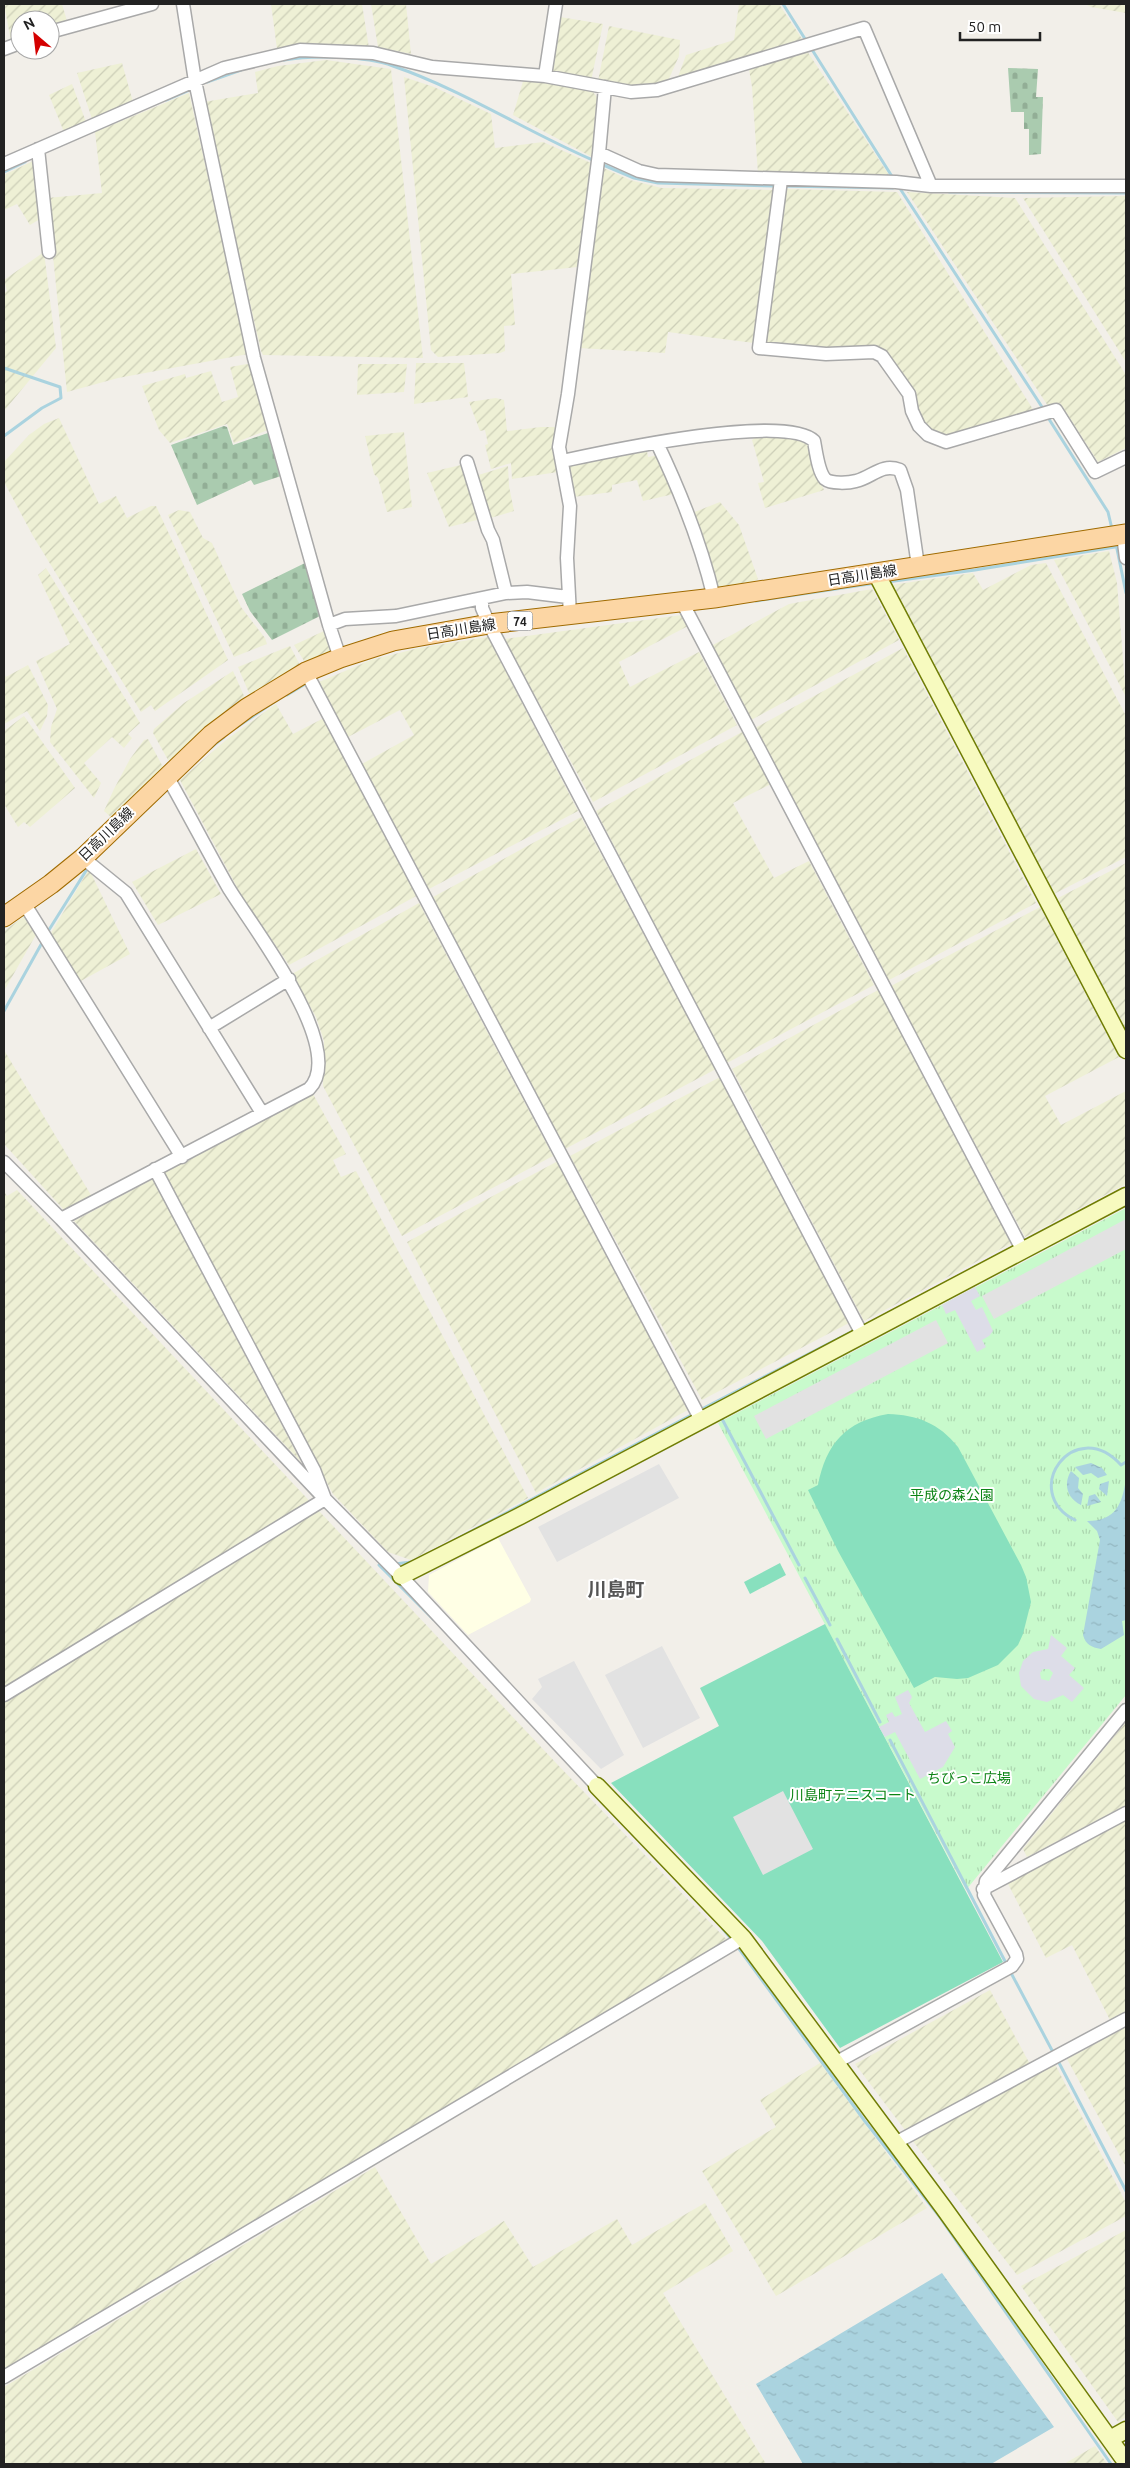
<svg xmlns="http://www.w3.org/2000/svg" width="1130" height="2468" font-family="Ubuntu,'Noto Sans JP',sans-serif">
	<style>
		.education { fill: #ffffe5 }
		.farmland { fill: url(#farmland-furrows) }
		.cemetery { fill: url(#cemetery-stones) }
		.park { fill: url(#park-tufts) }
		.pitch { fill: #88e0be }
		.parking { fill: #e2e2e2 }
		.plaza { fill: #dddde8; fill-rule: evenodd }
		.water { fill: url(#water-ripples) }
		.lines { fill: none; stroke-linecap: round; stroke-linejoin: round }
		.stream { stroke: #aad3df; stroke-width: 3 }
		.street-casing { stroke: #a9a9a9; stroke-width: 15 }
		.secondary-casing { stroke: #707d05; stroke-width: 19 }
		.primary-casing { stroke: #a06b00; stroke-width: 21 }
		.street { stroke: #fff; stroke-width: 12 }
		.secondary { stroke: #f7fabf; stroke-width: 16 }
		.primary { stroke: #fcd6a4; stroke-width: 19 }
		.labels { text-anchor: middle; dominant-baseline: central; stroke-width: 4; stroke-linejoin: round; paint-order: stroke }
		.shield { fill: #fff; stroke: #646464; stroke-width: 1 }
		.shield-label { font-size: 12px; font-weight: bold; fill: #222 }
		.street-label { font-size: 14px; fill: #222; stroke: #fff }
		.park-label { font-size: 14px; fill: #0c8416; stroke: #fff }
		.district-label { font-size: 19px; font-weight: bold; fill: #555; stroke: #fff }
	</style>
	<defs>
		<pattern id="farmland-furrows" width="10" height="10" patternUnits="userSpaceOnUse" patternTransform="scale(1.25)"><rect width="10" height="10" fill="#eef0d5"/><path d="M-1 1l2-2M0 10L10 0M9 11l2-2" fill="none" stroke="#ccceb7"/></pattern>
		<pattern id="cemetery-stones" width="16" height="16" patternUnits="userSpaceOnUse" patternTransform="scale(1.25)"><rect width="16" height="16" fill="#aacbaf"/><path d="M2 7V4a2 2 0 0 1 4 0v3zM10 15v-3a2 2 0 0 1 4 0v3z" fill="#92ae96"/></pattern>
		<pattern id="park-tufts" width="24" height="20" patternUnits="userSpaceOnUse" patternTransform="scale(1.25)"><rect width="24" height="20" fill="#c8facc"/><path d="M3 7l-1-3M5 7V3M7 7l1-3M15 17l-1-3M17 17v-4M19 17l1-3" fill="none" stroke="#acd6af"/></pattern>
		<pattern id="water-ripples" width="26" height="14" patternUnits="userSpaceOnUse" patternTransform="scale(1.25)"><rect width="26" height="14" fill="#aad3df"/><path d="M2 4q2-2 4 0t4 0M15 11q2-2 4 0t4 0" fill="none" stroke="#92b5bf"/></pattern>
	</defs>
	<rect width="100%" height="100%" fill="#f2efe9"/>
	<path class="education" d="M498,1538L531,1599L530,1602L468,1635L428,1592L429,1575Z"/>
	<path class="farmland" d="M4,4H62L67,21L50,27V20H20V38L11,41Z
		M271,4H362L369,48L277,49Z
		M371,4H406L411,54L378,47Z
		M739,4H779L802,39L799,42L678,77L686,55L734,40Z
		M1085,4H1126V13L1091,7Z
		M560,17L603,24L591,81L553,74L552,66Z
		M609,26L680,40L679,56L668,81L637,86L598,81Z
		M807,51L891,178L758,174L752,87L749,69Z
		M326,60L391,69L423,358L263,355L261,351L204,102L258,93L255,72L278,66Z
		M122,63L133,102L92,119L77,73Z
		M404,77L434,87L491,114L495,148L543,142L591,163L578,267L511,274L515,325L504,326L505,351L500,353L438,357L431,350Z
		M524,78L593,92L599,100L592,157L513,115Z
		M72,84L86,122L64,132L49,95Z
		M189,93L248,354L118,378L67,392L47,198L102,193L95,132Z
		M33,161L40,219L30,225L17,204L4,210V175Z
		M601,167L630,180L662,188L773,190L754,343L668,332L665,353L579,348Z
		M784,189L897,192L1034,411L950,437L927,429L915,410L912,391L878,346L828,348L764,343Z
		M907,192L1015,198L1126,375V448L1098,462L1060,403L1048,406Z
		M1126,196V362L1023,198Z
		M44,252L56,348L4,411V293L7,291L4,280Z
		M416,363H464L468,397L414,404Z
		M247,364L250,365L268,430L234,443L227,424L170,443L159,430L142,386L185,374L186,378L211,371L222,402L238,397L230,367Z
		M358,364H407L404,392L357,395Z
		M496,398L504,400L507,431L541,427H554L557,429L558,472L512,479L511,463L491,469L485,445L488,444L485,430L480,431L469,402Z
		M59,418L99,504L116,496L127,518L151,506H156L228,660L155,711L151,705L141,712L33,536L4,482V462L29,435L44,424Z
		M404,432L412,507L387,512L378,478L374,474L365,436Z
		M776,436L799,437L810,442L815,470L824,490L765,508L758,483L764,482L752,440L756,437Z
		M647,451L648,457L659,455L674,494L643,501L637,480L612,485V492L573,497L568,468L570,465Z
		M465,464L481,519L449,527L427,473Z
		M508,466L509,486L514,511L487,519L475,476Z
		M720,502L739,525L758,579L751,583L721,589L716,585L707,548L692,513Z
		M179,510L190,512L203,538L212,543L241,607L265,638L267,644L234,657L168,515Z
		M1109,551L1117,583L1126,697L1054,560Z
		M1046,563L1126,716V857L1054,894L891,585L973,573L983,590L1031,565Z
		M46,568L140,723L128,734L132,738L124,748L112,737L84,763L101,783L94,798L50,742L51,727L57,709L36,661L70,644L38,575Z
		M872,589L899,640L751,720L711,646L789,604Z
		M682,615L688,626L619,662L630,687L699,652L737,725L593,802L504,639Z
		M324,631L330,649L329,653L306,664L294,645Z
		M488,637L578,811L429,889L362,764L414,735L400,710L348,737L319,682L371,660L419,648Z
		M290,646L301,667L253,694L249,693L238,667Z
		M903,648L1036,903L889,980L755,728Z
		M28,665L48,705L47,716L40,731L27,711L4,724V673L6,677Z
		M233,671L245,698L204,728L171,761L168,760L153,733L154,729L184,703Z
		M276,704L293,734L324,718L420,894L289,965L240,893L180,780L226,740Z
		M24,716L75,788L30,827L24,822L18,827L4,804V731Z
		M744,731L771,784L733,803L774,878L809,861L874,985L727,1063L596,811Z
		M148,739L163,767L112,818L104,811L114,789L130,759L144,740Z
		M581,817L716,1069L565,1149L433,897Z
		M196,849L221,894L158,925L132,882Z
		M1126,863V1031L1056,899Z
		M89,869L130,954L79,982L51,933Z
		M419,903L553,1156L402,1236L323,1086L324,1041L316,1017L292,974Z
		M1040,907L1119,1057L1045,1096L1061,1125L1126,1091V1184L1025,1237L891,986Z
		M26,915L37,933L4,991V931Z
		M880,989L1012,1243L864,1321L732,1069Z
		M4,1050L91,1195L64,1210L4,1144Z
		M722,1076L849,1323L702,1400L570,1156Z
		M313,1094L346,1154L333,1160L341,1177L356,1171L528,1498L411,1560L388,1552L333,1494L163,1173Z
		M558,1161L688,1410L536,1493L407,1242Z
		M153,1179L301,1462L74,1221Z
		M17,1190L557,1764L727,1940L4,2372V1191L7,1196Z
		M1126,1722V1805L1027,1857L1023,1849Z
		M1126,1820V2014L1111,2022L1072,1945L1046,1958L1007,1882Z
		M990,1990L1031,2066L905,2130L855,2064Z
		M1126,2027V2167L1067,2059Z
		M820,2063L927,2208L776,2296L702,2171L776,2127L760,2100Z
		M1055,2064L1126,2203V2216L1017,2275L912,2140Z
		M375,2167L431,2264L504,2221L533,2267L617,2219L632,2245L705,2203L733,2251L663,2293L766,2464H4V2387Z
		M1126,2230V2417L1118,2422L1021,2286Z
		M1095,2446L1107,2464H1064Z"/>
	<path class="cemetery" d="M1008,68L1038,69L1036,97H1043L1041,154L1029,155V129H1024V112H1011Z
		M224,426L227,427L233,445L268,433L281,476L254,485L251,480L197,505L171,445Z
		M305,563L320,616L272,640L250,611L242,594Z"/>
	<path class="park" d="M1126,1208V1695L966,1890L718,1423Z"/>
	<path class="pitch" d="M888,1414C917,1415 939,1423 958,1447L1021,1565L1026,1577L1031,1602L1023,1634L1018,1645L998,1665L968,1678L957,1679L935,1677L914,1688L838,1551L808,1490L818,1485C826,1444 846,1421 888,1414Z
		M780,1563L786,1575L750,1594L744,1582Z
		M825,1624L1003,1962L840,2048L762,1941L611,1783L719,1726L700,1688Z"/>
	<path class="parking" d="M1126,1219V1249L994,1319L982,1296Z
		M936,1320L948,1343L766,1439L754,1416Z
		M659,1464L679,1498L557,1562L538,1527Z
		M662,1646L700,1718L643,1748L605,1675Z
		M574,1661L624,1755L601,1769L532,1699L542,1687L538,1679Z
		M783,1791L813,1849L763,1875L733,1817Z"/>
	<path class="plaza" d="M975,1287L980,1296L971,1301L976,1310L982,1307L993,1331L989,1336L982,1340L986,1347L977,1352L955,1310L946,1314L942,1305Z
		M1051,1635L1067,1648L1061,1656L1075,1668L1069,1675L1084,1688L1072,1702L1063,1695L1047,1702L1034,1699L1021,1686L1019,1673L1023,1661L1033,1652L1048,1649ZM1043,1669H1049L1053,1673L1049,1681L1041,1679L1040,1673Z
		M908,1690L912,1697L909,1703L925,1732L946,1721L952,1731L948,1734L955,1747L943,1767L920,1779L895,1732L885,1737L879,1727L889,1722L886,1715L892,1712L895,1717L902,1714L895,1697Z"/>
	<path class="water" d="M1091,1463L1102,1468L1107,1475L1098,1478L1091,1473L1083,1475L1075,1467Z
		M1071,1471L1079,1478L1078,1488L1083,1494L1081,1505C1067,1498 1063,1484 1071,1471Z
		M1126,1479V1620L1122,1621L1124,1635L1101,1649C1091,1647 1086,1645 1083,1635L1100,1540L1097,1531L1087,1521C1117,1521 1122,1503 1126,1479Z
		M1109,1481L1107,1496L1099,1489L1100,1484Z
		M1095,1494L1101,1502L1087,1506L1089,1496Z
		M942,2273L1054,2427L991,2464H803L756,2384Z"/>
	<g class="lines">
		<path class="stream" d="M783,4L807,42
			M811,48L893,178
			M284,60C313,55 365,56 393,66C463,90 527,132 595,161
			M207,82L241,70
			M166,100L194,88
			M601,164L634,178L658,183L776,186
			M4,172L25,162
			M782,186L893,188
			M899,187L1044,410
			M949,192L1126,193
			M4,368L60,387L61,398L42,408L4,436
			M1047,416L1108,512L1112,529
			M1116,544L1126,593
			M887,582L975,570L1121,546
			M756,601L876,583
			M287,695L307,683
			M237,727L277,700
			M209,749L224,737
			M47,933L89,866
			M4,1011L43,941
			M698,1411L855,1330
			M720,1415L799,1565
			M1075,1520C1019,1492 1074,1414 1121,1465L1126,1462
			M455,1540L693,1414
			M385,1564L379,1565L433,1619
			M394,1564L412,1562
			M805,1578L830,1625
			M837,1639L880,1722
			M890,1740L1007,1965
			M723,1929L733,1941
			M737,1946L864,2120L939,2216L1111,2464
			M1010,1971L1054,2054
			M1057,2059L1126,2191"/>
		<defs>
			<path id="street" d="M183,4L195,81L254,358L329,625L340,658
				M50,32L152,4
				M4,49L20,43
				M545,76L556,4
				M38,149L49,252
				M599,153L639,171L657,175L896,182L931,186H1126
				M4,164L224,68L300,50L373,53L432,67L545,76L631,92L657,90L864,28L931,186
				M781,180L759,348L826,354L874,352L882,356L909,394L912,411L919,426L928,435L946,442L1056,410L1095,472L1126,457
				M657,443C681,493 701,544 714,598
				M562,461C604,452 786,412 814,441C816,451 818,471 825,479C831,484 849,483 856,481C873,477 881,463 900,470L907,490L918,566
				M467,462L488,530L493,540L506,593
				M1123,535L1126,558
				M482,599V608L489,624L863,1336
				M682,602L1023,1251
				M570,615L567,558L570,506L559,447L568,394L599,153L605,87
				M329,625L345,619L396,616L506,593L527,592L568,597
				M306,672L701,1420
				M83,858L126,893L262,1113
				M24,903L182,1157
				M209,1028L289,979
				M4,1162L61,1219L325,1499L401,1576L597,1786
				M61,1219L309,1089C349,1049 250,924 228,887C207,850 188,813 167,776
				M4,1695L325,1499L314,1470L155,1169
				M983,1889L1126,1813
				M835,2063L1012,1966L1017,1959L1016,1954L984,1895L986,1881L1126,1710
				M895,2143L1126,2019
				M4,2377L743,1938"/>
			<path id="secondary" d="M876,573L1126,1050
				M401,1576L520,1516L1126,1196
				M597,1786L743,1938L943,2207L1126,2462
				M1110,2439L1126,2430"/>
			<path id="primary" d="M4,917L51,884L83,858L211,735L247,708L306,672L340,658L393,641L489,624L714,598L1126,534"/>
		</defs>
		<use href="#street" class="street-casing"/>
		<use href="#secondary" class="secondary-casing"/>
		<use href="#primary" class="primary-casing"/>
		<use href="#street" class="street"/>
		<use href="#secondary" class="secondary"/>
		<use href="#primary" class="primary"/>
	</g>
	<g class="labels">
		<rect class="shield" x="507.5" y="611.5" width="25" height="19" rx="4"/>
		<g class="shield-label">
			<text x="520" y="621">74</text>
		</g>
		<g class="street-label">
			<text transform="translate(862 575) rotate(-9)">日高川島線</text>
			<text transform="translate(461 629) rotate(-9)">日高川島線</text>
			<text transform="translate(106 834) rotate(-44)">日高川島線</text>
		</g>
		<g class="park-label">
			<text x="952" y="1495">平成の森公園</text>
			<text x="969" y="1778">ちびっこ広場</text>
			<text x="853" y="1795">川島町テニスコート</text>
		</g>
		<g class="district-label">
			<text x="616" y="1589">川島町</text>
		</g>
	</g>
	<rect width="1130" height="2468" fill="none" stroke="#222222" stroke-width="10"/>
	<g transform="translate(35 35) rotate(332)"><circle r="24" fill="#ffffff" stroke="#a7a7a7"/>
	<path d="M0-4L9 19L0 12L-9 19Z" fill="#d40000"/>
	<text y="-8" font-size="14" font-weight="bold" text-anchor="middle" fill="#222222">N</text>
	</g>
	<path d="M960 32v8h80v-8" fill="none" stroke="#222222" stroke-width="2.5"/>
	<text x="968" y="32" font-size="15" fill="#222222" stroke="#ffffff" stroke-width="4" paint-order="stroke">50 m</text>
</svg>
